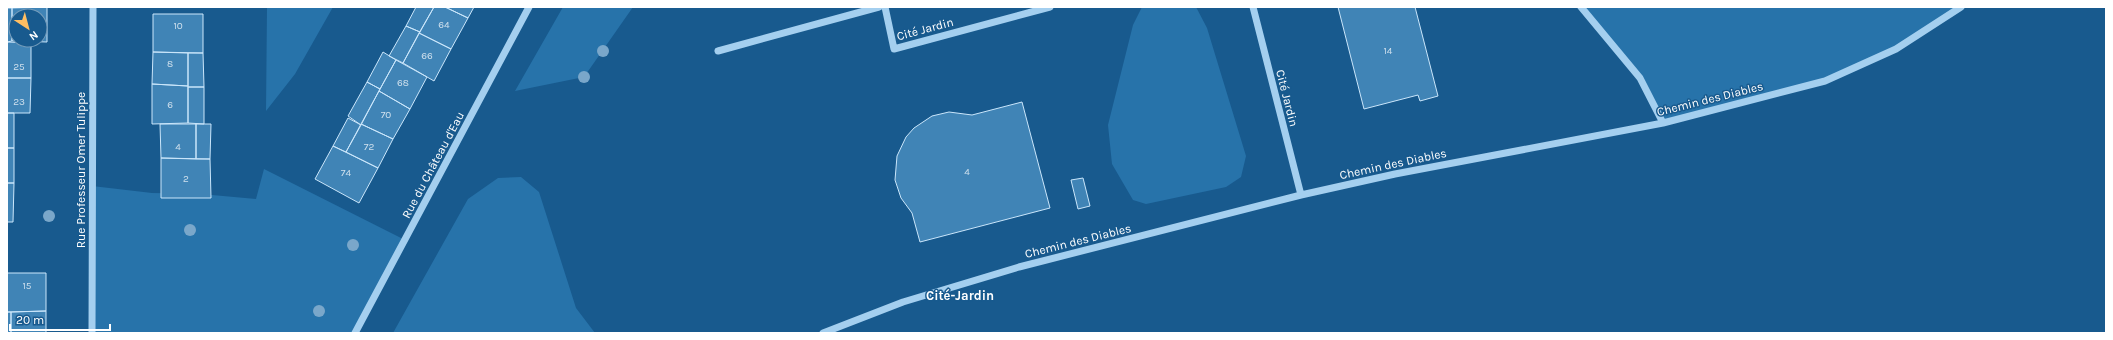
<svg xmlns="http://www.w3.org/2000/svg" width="2113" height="340" font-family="Karla,sans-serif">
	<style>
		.green { fill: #2773aa }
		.building { fill: #4084b6; stroke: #cae6fb; fill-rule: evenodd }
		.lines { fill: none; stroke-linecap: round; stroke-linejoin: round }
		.minor { stroke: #a4cfef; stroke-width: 7 }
		.tree { fill: #7aa7ca }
		.labels { text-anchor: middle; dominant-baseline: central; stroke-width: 3; stroke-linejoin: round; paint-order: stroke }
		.number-label { font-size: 10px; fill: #cfe0ed }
		.street-label { font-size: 12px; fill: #fff; stroke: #185a8e }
		.neighbourhood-label { font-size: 13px; font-weight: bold; fill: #fff; stroke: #185a8e }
	</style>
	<rect width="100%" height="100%" fill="#185a8e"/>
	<path class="green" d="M209,7H333L295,74L266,111L267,8Z
		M563,7H633L584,77L515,91Z
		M1142,7H1196L1207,28L1246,156L1241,177L1226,187L1146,204L1133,200L1112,164L1108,125L1133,25Z
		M1581,7H1961L1896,49L1825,81L1663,123L1640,78Z
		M264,169L405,240L355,333H92V186L152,193L201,194L256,199Z
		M521,177L539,192L576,308L595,333H393L468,199L498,178Z"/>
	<path class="building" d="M47,7V42L12,41V8ZM16,16H40V40H16Z
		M416,7H434L420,32L406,26Z
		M434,7H445L468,18L451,49L419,33Z
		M445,7H474L468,18Z
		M1338,7H1415L1438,96L1420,101L1418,95L1364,109Z
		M7,8H12V41L7,42Z
		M153,14H203V53L153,52Z
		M406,26L420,32L403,63L389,56Z
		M419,33L451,49L434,81L403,63Z
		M7,42L31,43V78H7Z
		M153,52L188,53V86L152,84Z
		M383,52L396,60L380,89L367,82Z
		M188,53H203L204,87H188Z
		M396,60L427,77L410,109L379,91Z
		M7,78H31L30,113H7Z
		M367,82L380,89L361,125L348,116Z
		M152,84L188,86V123L152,124Z
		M188,87H204V124L188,123Z
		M379,91L410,109L393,139L361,124Z
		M1022,102L1050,208L920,242L912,213L901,198L895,180L897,156L906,137L914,128L932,116L949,112L972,115Z
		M7,113H14V148H7Z
		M348,118L361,125L346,152L333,146Z
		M160,124H196V159L161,158Z
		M196,124H211L210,159H196Z
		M361,124L393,139L378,168L346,152Z
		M333,146L378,168L359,203L315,179Z
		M7,148H14V183H7Z
		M161,158L210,159L211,198H161Z
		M1083,178L1090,206L1078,209L1071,180Z
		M7,183H14L13,222H7Z
		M7,273H46V311L7,312Z
		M46,311V333H11V312Z
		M7,312H11V333H7Z"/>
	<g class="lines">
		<path class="minor" d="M885,7L894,49L1050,7
			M1253,7L1301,195
			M1581,7L1640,78L1663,123
			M718,51L879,7
			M92,333L93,7
			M355,333L529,7
			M823,333L903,302L1019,267L1301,195L1395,174L1663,123L1825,81L1896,49L1961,7"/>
	</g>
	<g class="tree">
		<circle cx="603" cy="51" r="6"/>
		<circle cx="584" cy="77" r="6"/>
		<circle cx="49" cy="216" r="6"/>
		<circle cx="190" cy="230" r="6"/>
		<circle cx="353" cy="245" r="6"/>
		<circle cx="319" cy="311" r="6"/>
	</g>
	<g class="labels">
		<g class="number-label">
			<text x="444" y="25">64</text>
			<text x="178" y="26">10</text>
			<text x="1388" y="51">14</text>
			<text x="427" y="56">66</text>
			<text x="170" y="64">8</text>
			<text x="19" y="67">25</text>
			<text x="403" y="83">68</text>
			<text x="19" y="102">23</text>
			<text x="170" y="105">6</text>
			<text x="386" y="115">70</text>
			<text x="178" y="147">4</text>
			<text x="369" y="147">72</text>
			<text x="967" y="172">4</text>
			<text x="346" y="173">74</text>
			<text x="186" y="179">2</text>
			<text x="27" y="286">15</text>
		</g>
		<g class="street-label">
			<text transform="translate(925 29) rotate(-15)">Cité Jardin</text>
			<text transform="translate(1287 98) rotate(76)">Cité Jardin</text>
			<text transform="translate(1710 99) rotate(-14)">Chemin des Diables</text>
			<text transform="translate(1393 164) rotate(-12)">Chemin des Diables</text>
			<text transform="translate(433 165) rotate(-62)">Rue du Château d'Eau</text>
			<text transform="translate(81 170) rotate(-90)">Rue Professeur Omer Tulippe</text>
			<text transform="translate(1078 241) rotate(-14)">Chemin des Diables</text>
		</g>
		<g class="neighbourhood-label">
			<text x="960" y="295">Cité-Jardin</text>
		</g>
	</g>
	<rect width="2113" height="340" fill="none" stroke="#ffffff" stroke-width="16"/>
	<g transform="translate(28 28) rotate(144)"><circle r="19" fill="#185a8e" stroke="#749cbb"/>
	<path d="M0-3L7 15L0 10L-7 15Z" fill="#ffbe62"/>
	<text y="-6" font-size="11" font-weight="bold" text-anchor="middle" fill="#ffffff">N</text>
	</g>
	<path d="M10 324v6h100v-6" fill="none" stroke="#ffffff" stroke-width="2"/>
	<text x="16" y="324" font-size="12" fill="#ffffff" stroke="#185a8e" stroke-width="3" paint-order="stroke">20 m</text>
</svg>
